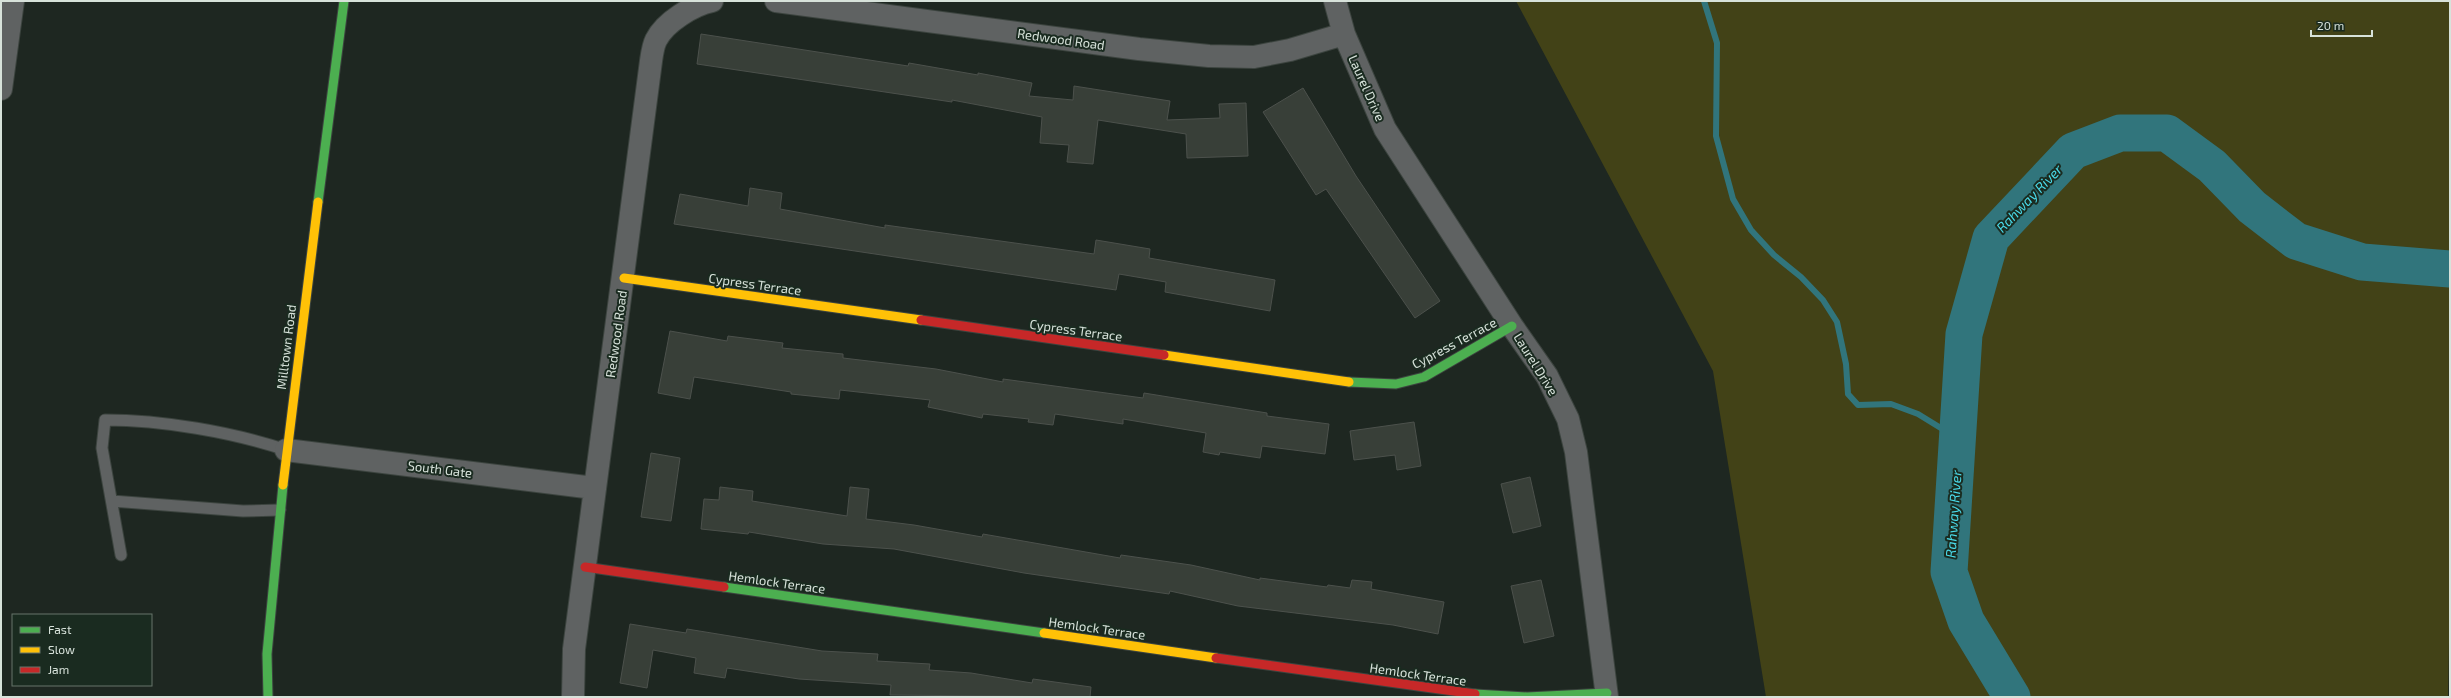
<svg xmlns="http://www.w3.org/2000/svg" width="2451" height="698" font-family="'Exo 2',sans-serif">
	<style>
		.green { fill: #424217 }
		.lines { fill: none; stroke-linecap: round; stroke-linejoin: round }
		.stream { stroke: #31757c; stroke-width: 6 }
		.river { stroke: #31757c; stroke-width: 37 }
		.building { fill: #383f38; stroke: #4c514c }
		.lane-casing { stroke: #3c443f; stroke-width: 13 }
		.street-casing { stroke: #3c443f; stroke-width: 24 }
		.fast-casing { stroke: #3c443f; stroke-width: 11 }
		.slow-casing { stroke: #3c443f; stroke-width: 11 }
		.jam-casing { stroke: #3c443f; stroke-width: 11 }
		.lane { stroke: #5f6262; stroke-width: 11 }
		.street { stroke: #5f6262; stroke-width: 22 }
		.fast { stroke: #4caf50; stroke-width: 9 }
		.slow { stroke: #ffc107; stroke-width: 9 }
		.jam { stroke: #c62828; stroke-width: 9 }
		.labels { text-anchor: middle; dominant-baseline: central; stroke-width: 4; stroke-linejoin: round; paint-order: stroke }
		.street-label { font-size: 13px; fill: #d7e2da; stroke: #1a2b20 }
		.water-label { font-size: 14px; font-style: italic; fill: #4adae9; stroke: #1a2b20 }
	</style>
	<rect width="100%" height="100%" fill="#1e2721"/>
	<path class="green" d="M1516,1H2450V587L2448,697H1766L1713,371Z"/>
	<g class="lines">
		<path class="stream" d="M1704,1L1717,43L1716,136L1733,199L1751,230L1774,255L1801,277L1823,300L1837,322L1846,364L1848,394L1858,405L1891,404L1918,414L1957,438"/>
		<path class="river" d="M2012,697L1966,621L1949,572L1964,334L1991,238L2073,151L2120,133H2167L2212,166L2252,207L2296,241L2362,262L2450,269"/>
	</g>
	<path class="building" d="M701,34L908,66L909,63L978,75V73L1032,83L1029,96L1073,100L1074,86L1170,101L1167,120L1220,118L1219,104L1246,103L1248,156L1187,158L1186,134L1098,120L1093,164L1067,162L1069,145L1040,143L1042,117L952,100V102L697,64Z
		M1303,88L1356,176L1440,301L1415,318L1326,189L1316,195L1263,112Z
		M750,188L782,193L780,209L885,228V225L1094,254L1096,240L1150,249L1149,258L1275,280L1270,311L1165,292L1166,282L1119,274L1116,290L674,224L680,194L748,206Z
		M670,331L727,341L728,336L783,343L782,348L843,354V358L936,369L1003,382V379L1143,398L1144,393L1267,413V416L1329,424L1325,454L1262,446L1260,458L1220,452L1219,455L1203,452L1206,433L1123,419V424L1055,414L1053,425L1028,422L1029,419L983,414L982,418L928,407L930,400L840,390L839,399L791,394V392L694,377L690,399L658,393Z
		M1414,422L1421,466L1397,470L1395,455L1354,460L1350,431Z
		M651,453L680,458L671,521L641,517Z
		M1530,477L1541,526L1513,533L1501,484Z
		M720,487L753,491L752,501L847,516L850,487L869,489L866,519L914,525L982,537L983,534L1120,558L1121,555L1191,565L1260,580V578L1327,587L1328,585L1350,588L1352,580L1372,582L1371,589L1444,602L1438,634L1393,625L1238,606L1170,591L1169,594L1024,573L894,549L823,544L749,532L748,534L701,529L704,499L719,500Z
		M1541,580L1554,636L1524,643L1511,586Z
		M630,624L686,633L687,629L822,651L878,654L877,661L930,664L929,670L971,673L1032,683L1033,679L1091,687L1090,697L890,695L891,685L799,679L727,668L725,678L694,673L696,658L653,650L647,688L620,683Z"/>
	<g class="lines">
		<defs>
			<path id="lane" d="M112,501L243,511L280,510
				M121,555L102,448L105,420C162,420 232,432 286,450"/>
			<path id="street" d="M776,1L1139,49L1209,56L1254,57L1290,50L1344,34
				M1335,1L1344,34L1385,129L1512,326L1547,376L1568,419L1576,452L1607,697
				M1,89L13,1
				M286,450L594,488
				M573,697L574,649L651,61C652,54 653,46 656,40C665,22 693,5 712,1"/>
			<path id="fast" d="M318,202L344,1
				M1349,382L1396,384L1424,377L1512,326
				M724,587L1044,633
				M1475,694L1527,697L1607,693
				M268,697L267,654L283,485"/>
			<path id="slow" d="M624,278L921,320
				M1164,355L1349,382
				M283,485L318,202
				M1044,633L1216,658"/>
			<path id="jam" d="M921,320L1164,355
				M585,567L724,587
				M1216,658L1475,694"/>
		</defs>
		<use href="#lane" class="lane-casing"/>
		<use href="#street" class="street-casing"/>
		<use href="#fast" class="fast-casing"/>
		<use href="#slow" class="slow-casing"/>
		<use href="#jam" class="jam-casing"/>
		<use href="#lane" class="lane"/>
		<use href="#street" class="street"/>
		<use href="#fast" class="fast"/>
		<use href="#slow" class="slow"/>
		<use href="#jam" class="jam"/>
	</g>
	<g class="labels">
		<g class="street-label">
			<text transform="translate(1061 39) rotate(8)">Redwood Road</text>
			<text transform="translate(1367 88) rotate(66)">Laurel Drive</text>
			<text transform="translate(755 284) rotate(8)">Cypress Terrace</text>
			<text transform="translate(1076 330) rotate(8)">Cypress Terrace</text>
			<text transform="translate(616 334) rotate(-82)">Redwood Road</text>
			<text transform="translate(1454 343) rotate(-28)">Cypress Terrace</text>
			<text transform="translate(286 347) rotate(-83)">Milltown Road</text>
			<text transform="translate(1536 364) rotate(58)">Laurel Drive</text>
			<text transform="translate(440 469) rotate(7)">South Gate</text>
			<text transform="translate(777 582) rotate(8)">Hemlock Terrace</text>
			<text transform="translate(1097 628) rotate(8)">Hemlock Terrace</text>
			<text transform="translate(1418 674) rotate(8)">Hemlock Terrace</text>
		</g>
		<g class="water-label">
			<text transform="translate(2029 198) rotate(-46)">Rahway River</text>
			<text transform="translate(1953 514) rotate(-86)">Rahway River</text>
		</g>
	</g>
	<rect width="2451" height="698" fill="none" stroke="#d7e2da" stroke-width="4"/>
	<rect x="12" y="614" width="140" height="72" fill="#1a2b20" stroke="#66746a"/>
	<rect x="20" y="627" width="20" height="6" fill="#4caf50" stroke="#66746a"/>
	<text x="48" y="634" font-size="12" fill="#d7e2da">Fast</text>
	<rect x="20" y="647" width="20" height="6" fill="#ffc107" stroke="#66746a"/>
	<text x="48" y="654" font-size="12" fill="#d7e2da">Slow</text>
	<rect x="20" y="667" width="20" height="6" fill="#c62828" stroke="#66746a"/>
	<text x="48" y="674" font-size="12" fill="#d7e2da">Jam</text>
	<path d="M2311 30v6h61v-6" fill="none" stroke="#d7e2da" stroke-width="2"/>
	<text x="2317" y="30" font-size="12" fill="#d7e2da" stroke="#1a2b20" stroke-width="3" paint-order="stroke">20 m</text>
</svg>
